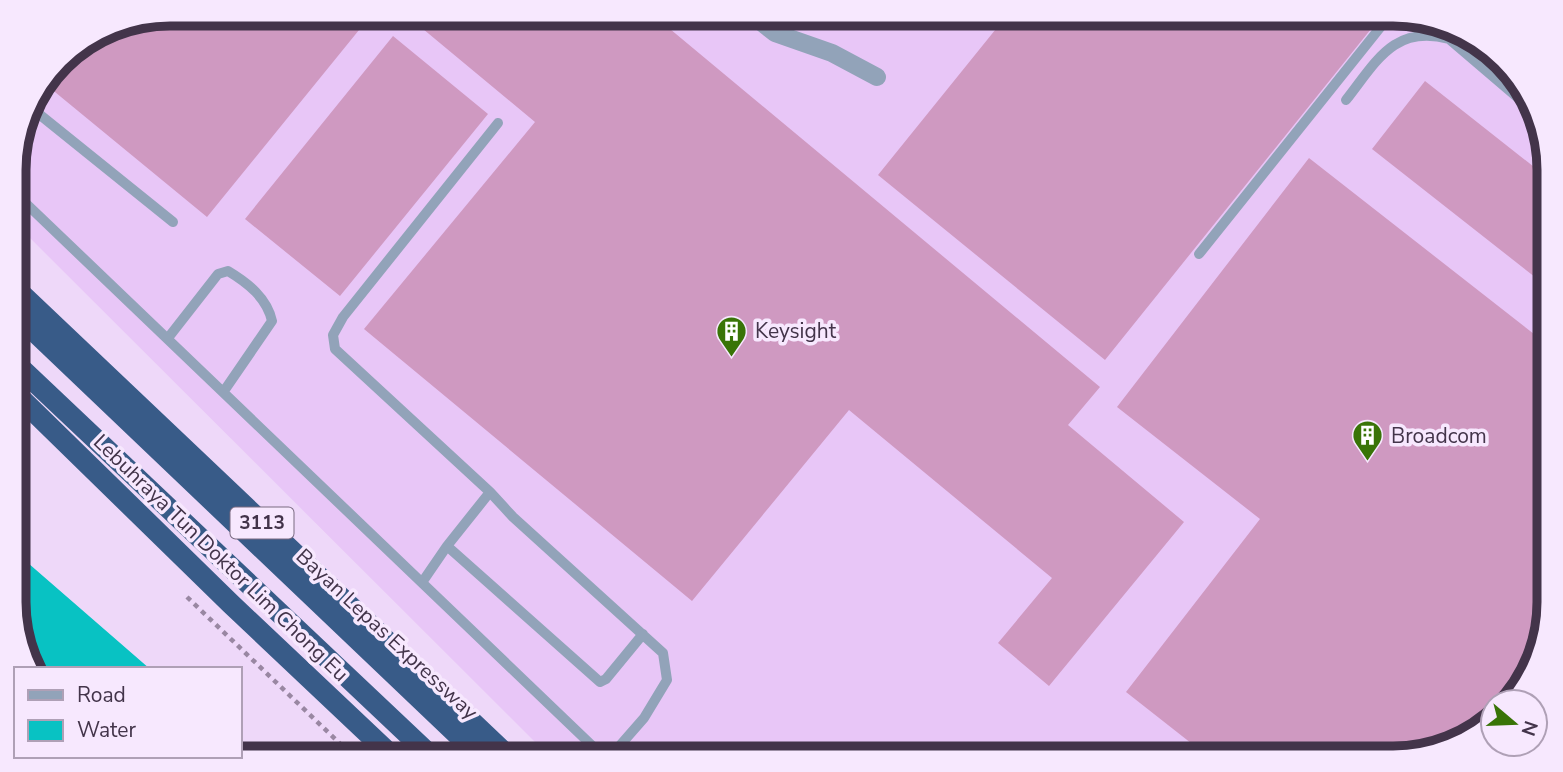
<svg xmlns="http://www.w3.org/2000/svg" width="1563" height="772" font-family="'Nunito Sans',sans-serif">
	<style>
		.built { fill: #e8c6f7 }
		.water { fill: #08c2c3 }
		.building { fill: #cf99c1 }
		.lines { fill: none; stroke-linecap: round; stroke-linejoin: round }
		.path { stroke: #9987a2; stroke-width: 4.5; stroke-dasharray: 5 5; stroke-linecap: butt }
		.lane { stroke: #92a3b9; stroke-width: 10 }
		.street { stroke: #92a3b9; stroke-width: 18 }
		.highway { stroke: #385b88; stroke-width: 21 }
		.labels { text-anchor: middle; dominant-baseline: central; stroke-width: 7; stroke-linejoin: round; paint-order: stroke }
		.shield { fill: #f7e8fe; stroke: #796a80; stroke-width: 2 }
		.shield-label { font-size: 19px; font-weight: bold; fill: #43344a }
		.poi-label { font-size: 21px; fill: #43344a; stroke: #f7e8fe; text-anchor: start }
		.street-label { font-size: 21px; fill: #43344a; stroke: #f7e8fe }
		.rim { fill: none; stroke: #43344a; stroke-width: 9 }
	</style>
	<rect width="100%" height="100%" fill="#eed8f9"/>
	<path class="built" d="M170,14H1393L1462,30L1517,75L1548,150L1549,602L1533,671L1493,702V716L1480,731L1403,758H551L15,223L14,160L30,101L67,53L111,26Z"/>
	<path class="water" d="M15,550L28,563L150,669H34L15,623Z
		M240,747L252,758L163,756H240Z"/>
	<path class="building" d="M170,14H372L207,217L44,83L67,53L111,26Z
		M415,14H652L1100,387L1068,425L1184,522L1049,686L998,643L1052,578L849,410L692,601L364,329L535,122L411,19Z
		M1008,14H1383L1105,360L878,175Z
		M393,36L488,114L340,296L245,219Z
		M1425,81L1548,178V271L1540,281L1372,149Z
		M1309,158L1548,345L1549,602L1533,671L1506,702H1493V716L1480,731L1403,758H1210L1126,692L1260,519L1117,407Z
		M1130,742L1149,758H1118Z"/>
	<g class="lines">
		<path class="path" d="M187,597L355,758"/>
		<path class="lane" d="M775,33L789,14
			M1346,100C1376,62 1394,24 1449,39L1530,108
			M29,106L173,222
			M498,123L343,317L333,335L335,349L490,492L513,517L663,653L667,680L644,718L609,758
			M14,192L605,758
			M1199,254L1391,14
			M168,338L218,274L228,271C248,283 267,298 272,321L224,391
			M447,546L600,682L606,679L643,634
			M423,581L447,546L490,492"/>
		<path class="street" d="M751,14L775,33L832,53L877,77"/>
		<path class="highway" d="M15,288L510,758
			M15,313L482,758
			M15,363L433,758
			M15,393L231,604L394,758"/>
	</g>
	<defs>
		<symbol id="building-pin" viewBox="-11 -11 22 30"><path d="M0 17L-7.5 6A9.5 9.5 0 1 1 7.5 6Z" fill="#397407" stroke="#f7e8fe"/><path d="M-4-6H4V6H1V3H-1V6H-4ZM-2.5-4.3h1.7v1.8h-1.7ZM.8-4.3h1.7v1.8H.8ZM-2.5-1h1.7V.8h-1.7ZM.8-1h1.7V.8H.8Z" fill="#fff"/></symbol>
	</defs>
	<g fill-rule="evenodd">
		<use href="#building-pin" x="714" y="314" width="35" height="47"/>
		<use href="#building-pin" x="1350" y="418" width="35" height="47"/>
	</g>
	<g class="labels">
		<rect class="shield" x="230.5" y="507.5" width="63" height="31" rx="5"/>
		<g class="shield-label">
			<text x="262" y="523">3113</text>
		</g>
		<g class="poi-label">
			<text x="755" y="331">Keysight</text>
			<text x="1391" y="436">Broadcom</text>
		</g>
		<g class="street-label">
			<text transform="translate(221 558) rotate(44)">Lebuhraya Tun Doktor Lim Chong Eu</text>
			<text transform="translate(387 634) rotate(43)">Bayan Lepas Expressway</text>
		</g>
	</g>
	<path d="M0 0H1563V772H0ZM170 26H1393A144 144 0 0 1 1537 170V602A144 144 0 0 1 1393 746H170A144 144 0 0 1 26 602V170A144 144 0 0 1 170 26Z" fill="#f7e8fe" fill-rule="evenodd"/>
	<path class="rim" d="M170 26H1393A144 144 0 0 1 1537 170V602A144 144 0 0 1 1393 746H170A144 144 0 0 1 26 602V170A144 144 0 0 1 170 26Z"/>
	<rect x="14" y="667" width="228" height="91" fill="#f7e8fe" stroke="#afa0b6" stroke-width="2"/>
	<rect x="28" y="690" width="35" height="10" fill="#92a3b9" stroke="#afa0b6" stroke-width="2"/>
	<text x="77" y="702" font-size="21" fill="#43344a">Road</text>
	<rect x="28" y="720" width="35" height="21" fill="#08c2c3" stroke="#afa0b6" stroke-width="2"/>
	<text x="77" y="737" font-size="21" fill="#43344a">Water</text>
	<g transform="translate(1514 723) rotate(109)"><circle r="33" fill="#f7e8fe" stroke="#afa0b6" stroke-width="2"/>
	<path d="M0-5L12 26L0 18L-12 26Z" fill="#397407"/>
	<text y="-10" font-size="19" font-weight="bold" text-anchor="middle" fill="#43344a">N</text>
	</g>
</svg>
